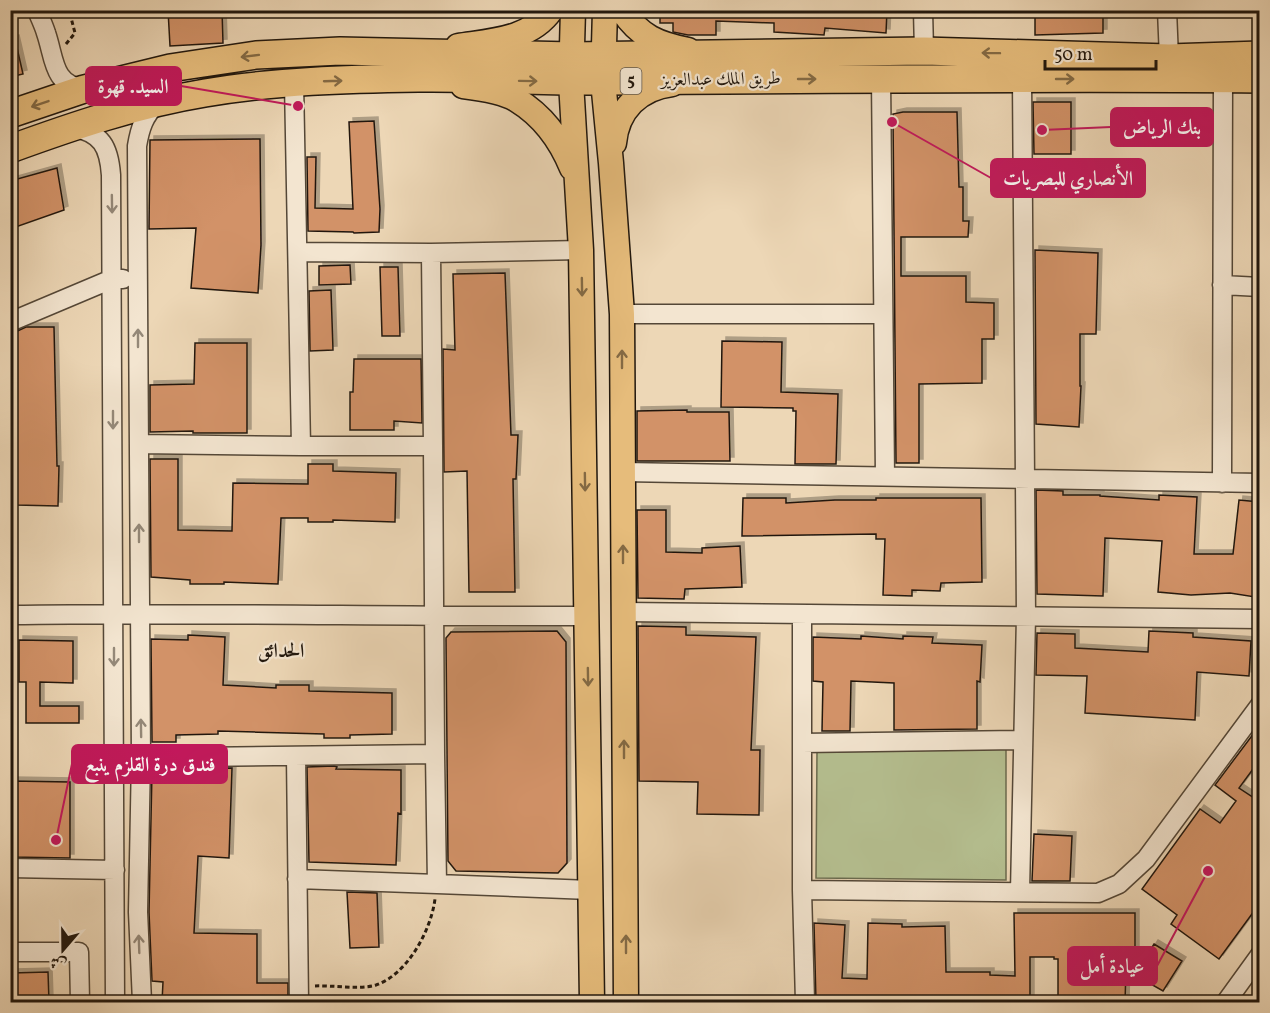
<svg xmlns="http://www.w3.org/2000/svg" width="1270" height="1013" font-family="Vollkorn,Amiri,serif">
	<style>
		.green { fill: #b5bf90; stroke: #6b6b4e; stroke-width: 1.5 }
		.building { fill: #d29268; stroke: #21170d; stroke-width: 1.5; filter: url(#shadow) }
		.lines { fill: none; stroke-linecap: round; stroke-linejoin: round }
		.minor-casing { stroke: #544737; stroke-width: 21 }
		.major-casing { stroke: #21170d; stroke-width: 27 }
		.highway-casing { stroke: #21170d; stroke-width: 30 }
		.path { stroke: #21170d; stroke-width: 3; stroke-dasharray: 4.5 3; stroke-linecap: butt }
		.minor { stroke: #f3e5d0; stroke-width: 18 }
		.major { stroke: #e6bc7b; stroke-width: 24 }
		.highway { stroke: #e6bc7b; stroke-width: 27 }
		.oneway { stroke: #846a44 }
		.oneway2 { stroke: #948878 }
		.labels { text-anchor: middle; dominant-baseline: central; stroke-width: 4.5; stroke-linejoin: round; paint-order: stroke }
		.shield { fill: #f3e5d0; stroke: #605548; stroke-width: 1.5 }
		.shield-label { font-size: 16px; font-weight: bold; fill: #21170d }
		.street-label { font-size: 18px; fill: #21170d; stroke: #f3e5d0 }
		.neighbourhood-label { font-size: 20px; font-weight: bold; fill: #21170d; stroke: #f3e5d0 }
		.leader { fill: none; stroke: #c2185b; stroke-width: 2 }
		.callout-dot { fill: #c2185b; stroke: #f3e5d0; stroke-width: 2 }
		.callout { fill: #c2185b; stroke: #c2185b; stroke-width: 2 }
		.callout-label { font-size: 20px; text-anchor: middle; font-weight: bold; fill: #fff }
	</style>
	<defs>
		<filter id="shadow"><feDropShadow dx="4" dy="-4" stdDeviation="0" flood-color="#0004"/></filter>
	</defs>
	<rect width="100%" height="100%" fill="#edd7b6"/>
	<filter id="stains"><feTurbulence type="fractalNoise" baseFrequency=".00333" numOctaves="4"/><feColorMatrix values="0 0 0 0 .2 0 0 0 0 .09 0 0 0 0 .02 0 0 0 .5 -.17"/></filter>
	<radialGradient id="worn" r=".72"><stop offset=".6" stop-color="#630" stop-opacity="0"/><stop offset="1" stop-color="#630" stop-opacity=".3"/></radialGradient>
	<path class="green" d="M1006,749V880L816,878L817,752Z"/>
	<path class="building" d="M168,10H222L223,43L170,46Z
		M660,10H887L886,33L825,28L824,35L774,32V23L716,21V35H688L673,32V23H660Z
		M1035,10H1103V33L1035,35Z
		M10,39H15L23,74L10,77Z
		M1033,102H1071V154H1034Z
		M903,112H957L959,187H963V221H969L968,237H901V276H966V302L994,303V339H982V383L919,384V463H896L893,114Z
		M374,121L380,209L379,232L354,233L353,232L308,231L307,157H316L315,208L353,209L349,122Z
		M260,139L261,245L258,293L191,288L196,228L149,229L150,140Z
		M57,168L64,210L10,229V181Z
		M1035,250L1098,253L1096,334H1080V386H1081L1079,427L1036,424Z
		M350,265L351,284L319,285V266Z
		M380,267H398L400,336H382Z
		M505,273L511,435H518L516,479H513L515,592H469L467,471L444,472L443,349L455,350L453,274Z
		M331,290L333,350L310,351L309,291Z
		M26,327H54L57,466H59L58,506L16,505L17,457L13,333Z
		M722,341L782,342L781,392L838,394L836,464H795L796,411H793V408L721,407Z
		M195,343H247V433H193V431L150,432V385L194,384Z
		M354,359H421L422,423L394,421V430H350V392H353Z
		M687,410V412H729L730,461H637V411Z
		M150,459H178V530L232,531L233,483L308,484V464H333V471L396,473L395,522L333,520V522H308V518H281L278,584L224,582V584H190V580L151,577Z
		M1036,490L1063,491V495H1100V496L1159,500V495L1197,497L1194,554H1233L1239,500L1260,502V557L1255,597L1230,593L1191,595L1158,592L1162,541L1105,538L1103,596L1037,594Z
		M743,498H786V503L835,500H876V498H981L982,582L941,583L940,591L912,590V596L883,595L885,539H876V534L742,536Z
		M637,510H666V552L702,553V548L740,546L742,587L685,589L684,599L638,598Z
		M638,626L686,627V635L756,637L751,750H760L759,815L697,814L698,782L639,781Z
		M557,631L566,642L567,863L558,873L456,871L448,861L446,638L451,632Z
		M1149,631L1193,633V637L1251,641L1249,676L1197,672L1195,720L1085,713L1087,676L1036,675L1037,633L1075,634V648L1148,652Z
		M188,635L225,637L223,685L276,688V685H309V691L392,693V734L350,735V738H324V734L218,731V734L176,735V742H152L151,639L188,640Z
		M861,636L903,639V636L933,637L932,643L982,645L980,682L977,681V729L894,730V683L851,681L850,731H822L823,682L813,681V637L861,639Z
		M19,640L73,641V683L40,682V706H79V723H26V682H19Z
		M1260,725V773L1253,769L1239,788L1260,802V903L1219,959L1171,924L1177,915L1142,889L1200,809L1220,823L1236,801L1215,785Z
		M334,766L337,767L336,769L401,770V814L398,813L396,865L309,862L307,767Z
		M232,768L229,858L198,856L194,933L257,934V983H288V1002H162L163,982L152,981L149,912L152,772L171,773V769Z
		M10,781L70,782V858L10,857Z
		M1034,834L1072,836L1070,881H1032Z
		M347,892L377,893L379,947L350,948Z
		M1014,913H1135V975L1126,969L1125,1002H1058V959H1054V957H1030V1002H816L814,923L845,925L842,978L867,979L868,923L902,924V927L945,926L946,972H990V975L1015,976Z
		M1154,944L1182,961L1163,991L1135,975Z
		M48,972L49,1002H13L12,973Z"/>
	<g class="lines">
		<defs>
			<path id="minor" d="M37,10C40,18 44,26 46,33C55,59 52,84 84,89
				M923,10L924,51
				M1167,10L1169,58
				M881,78L885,476
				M72,127C102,133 109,147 111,175L115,1002
				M298,252L431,253L581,250
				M1222,285L1260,287
				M622,314H883
				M10,322L112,279H123
				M139,444L301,446L294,83
				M301,446H433L431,253
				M433,446L435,754
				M623,472L1260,483
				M1222,483L1223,79
				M624,612L1260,619
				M802,614V890L805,1002
				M10,615C203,612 395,617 588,616
				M802,743L1023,740
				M296,756L299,1002
				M114,758L435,754L437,884L590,890
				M10,868L115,870
				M297,879L437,884
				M802,890L1098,893L1119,884L1146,859L1260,705
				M1020,892L1026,616L1022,79
				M10,952H79L80,1002
				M142,1002L138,912L141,758L137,146C140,128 144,116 157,103
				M1226,1002L1260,955"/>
			<path id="major" d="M573,10L571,82L581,250L592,1002
				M605,10L603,81L611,163L622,314L626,1002
				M622,10C640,37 658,44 688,50
				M458,46C490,41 530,40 551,10
				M463,86C479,88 505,92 517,100C543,116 561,141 572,168
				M614,143C617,110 639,88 672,84"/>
			<path id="highway" d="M10,114L84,89L170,68L256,55L340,51L572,56L924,51L1169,58L1260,55
				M10,149C73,126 138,104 205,93C275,81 348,79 419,78C480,77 541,82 602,81C821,79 1040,77 1260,79"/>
		</defs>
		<use href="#minor" class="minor-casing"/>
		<use href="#major" class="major-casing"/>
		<use href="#highway" class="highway-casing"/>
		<path class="path" d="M66,44L75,33L69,10
			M315,986C333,985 359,990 376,985C408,974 431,930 435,899"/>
		<use href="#minor" class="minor"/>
		<use href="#major" class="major"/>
		<use href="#highway" class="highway"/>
	</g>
	<defs><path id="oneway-shaft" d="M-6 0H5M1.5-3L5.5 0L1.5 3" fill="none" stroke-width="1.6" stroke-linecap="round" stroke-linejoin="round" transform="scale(1.5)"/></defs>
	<g class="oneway">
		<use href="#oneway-shaft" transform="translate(991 53) rotate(-179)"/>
		<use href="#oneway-shaft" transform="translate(250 56) rotate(173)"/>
		<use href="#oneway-shaft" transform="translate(807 79)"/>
		<use href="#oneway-shaft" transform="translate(1065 79)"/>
		<use href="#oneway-shaft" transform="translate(333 81) rotate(-2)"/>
		<use href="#oneway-shaft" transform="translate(528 81) rotate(1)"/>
		<use href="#oneway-shaft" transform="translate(40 104) rotate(161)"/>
		<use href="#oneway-shaft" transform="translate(582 287) rotate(89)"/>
		<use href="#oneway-shaft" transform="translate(622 359) rotate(-90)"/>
		<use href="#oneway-shaft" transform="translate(585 482) rotate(89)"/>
		<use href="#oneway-shaft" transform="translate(623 554) rotate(-90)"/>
		<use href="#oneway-shaft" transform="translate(588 677) rotate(89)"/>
		<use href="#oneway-shaft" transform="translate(624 749) rotate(-90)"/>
		<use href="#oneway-shaft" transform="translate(626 944) rotate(-90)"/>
	</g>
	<g class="oneway2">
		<use href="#oneway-shaft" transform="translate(112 204) rotate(89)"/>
		<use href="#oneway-shaft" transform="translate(138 338) rotate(-90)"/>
		<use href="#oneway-shaft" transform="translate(113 420) rotate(90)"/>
		<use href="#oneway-shaft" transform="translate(139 533) rotate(-90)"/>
		<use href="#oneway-shaft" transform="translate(114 657) rotate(90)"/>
		<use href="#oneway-shaft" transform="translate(141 728) rotate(-91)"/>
		<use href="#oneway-shaft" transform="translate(139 944) rotate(-92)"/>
	</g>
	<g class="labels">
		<rect class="shield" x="620.5" y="68" width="21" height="26" rx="4.5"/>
		<g class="shield-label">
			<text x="631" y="81">5</text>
		</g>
		<g class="street-label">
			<text transform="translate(721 80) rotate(-1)">طريق الملك عبدالعزيز</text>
		</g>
		<g class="neighbourhood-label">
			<text x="281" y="652">الحدائق</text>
		</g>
	</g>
	<path class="leader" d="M298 106L181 86M1042 130L1111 127M892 122L991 178M56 840L72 764M1208 871L1157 966"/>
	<g class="callout-dot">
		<circle cx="298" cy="106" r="6"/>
		<circle cx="1042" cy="130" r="6"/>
		<circle cx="892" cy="122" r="6"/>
		<circle cx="56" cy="840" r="6"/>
		<circle cx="1208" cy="871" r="6"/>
	</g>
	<g class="callout">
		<rect x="86" y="67" width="95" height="38" rx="6"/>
		<rect x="1111" y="108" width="102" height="38" rx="6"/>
		<rect x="991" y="159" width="154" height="38" rx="6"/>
		<rect x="72" y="745" width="155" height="38" rx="6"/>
		<rect x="1068" y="947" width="89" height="38" rx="6"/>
	</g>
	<g class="callout-label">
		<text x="133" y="93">السيد. قهوة</text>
		<text x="1162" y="134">بنك الرياض</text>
		<text x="1068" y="185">الأنصاري للبصريات</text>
		<text x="150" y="771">فندق درة القلزم ينبع</text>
		<text x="1112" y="973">عيادة أمل</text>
	</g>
	<rect width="1270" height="1013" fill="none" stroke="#edd7b6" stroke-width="36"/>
	<rect x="12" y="12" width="1246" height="989" fill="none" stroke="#21170d" stroke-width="3"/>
	<rect x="18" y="18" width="1234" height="977" fill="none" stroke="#21170d" stroke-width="1.5"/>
	<g transform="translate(63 950) rotate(200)" stroke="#f3e5d0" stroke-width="4.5" paint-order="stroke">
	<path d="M0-4.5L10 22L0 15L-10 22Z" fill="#21170d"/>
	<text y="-9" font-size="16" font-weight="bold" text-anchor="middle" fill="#21170d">ش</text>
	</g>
	<path d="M1045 60v9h111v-9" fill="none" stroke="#21170d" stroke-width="3"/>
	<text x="1054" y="60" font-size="18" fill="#21170d" stroke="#f3e5d0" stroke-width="4.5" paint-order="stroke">50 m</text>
	<rect width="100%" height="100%" filter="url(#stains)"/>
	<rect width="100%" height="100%" fill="url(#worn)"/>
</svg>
